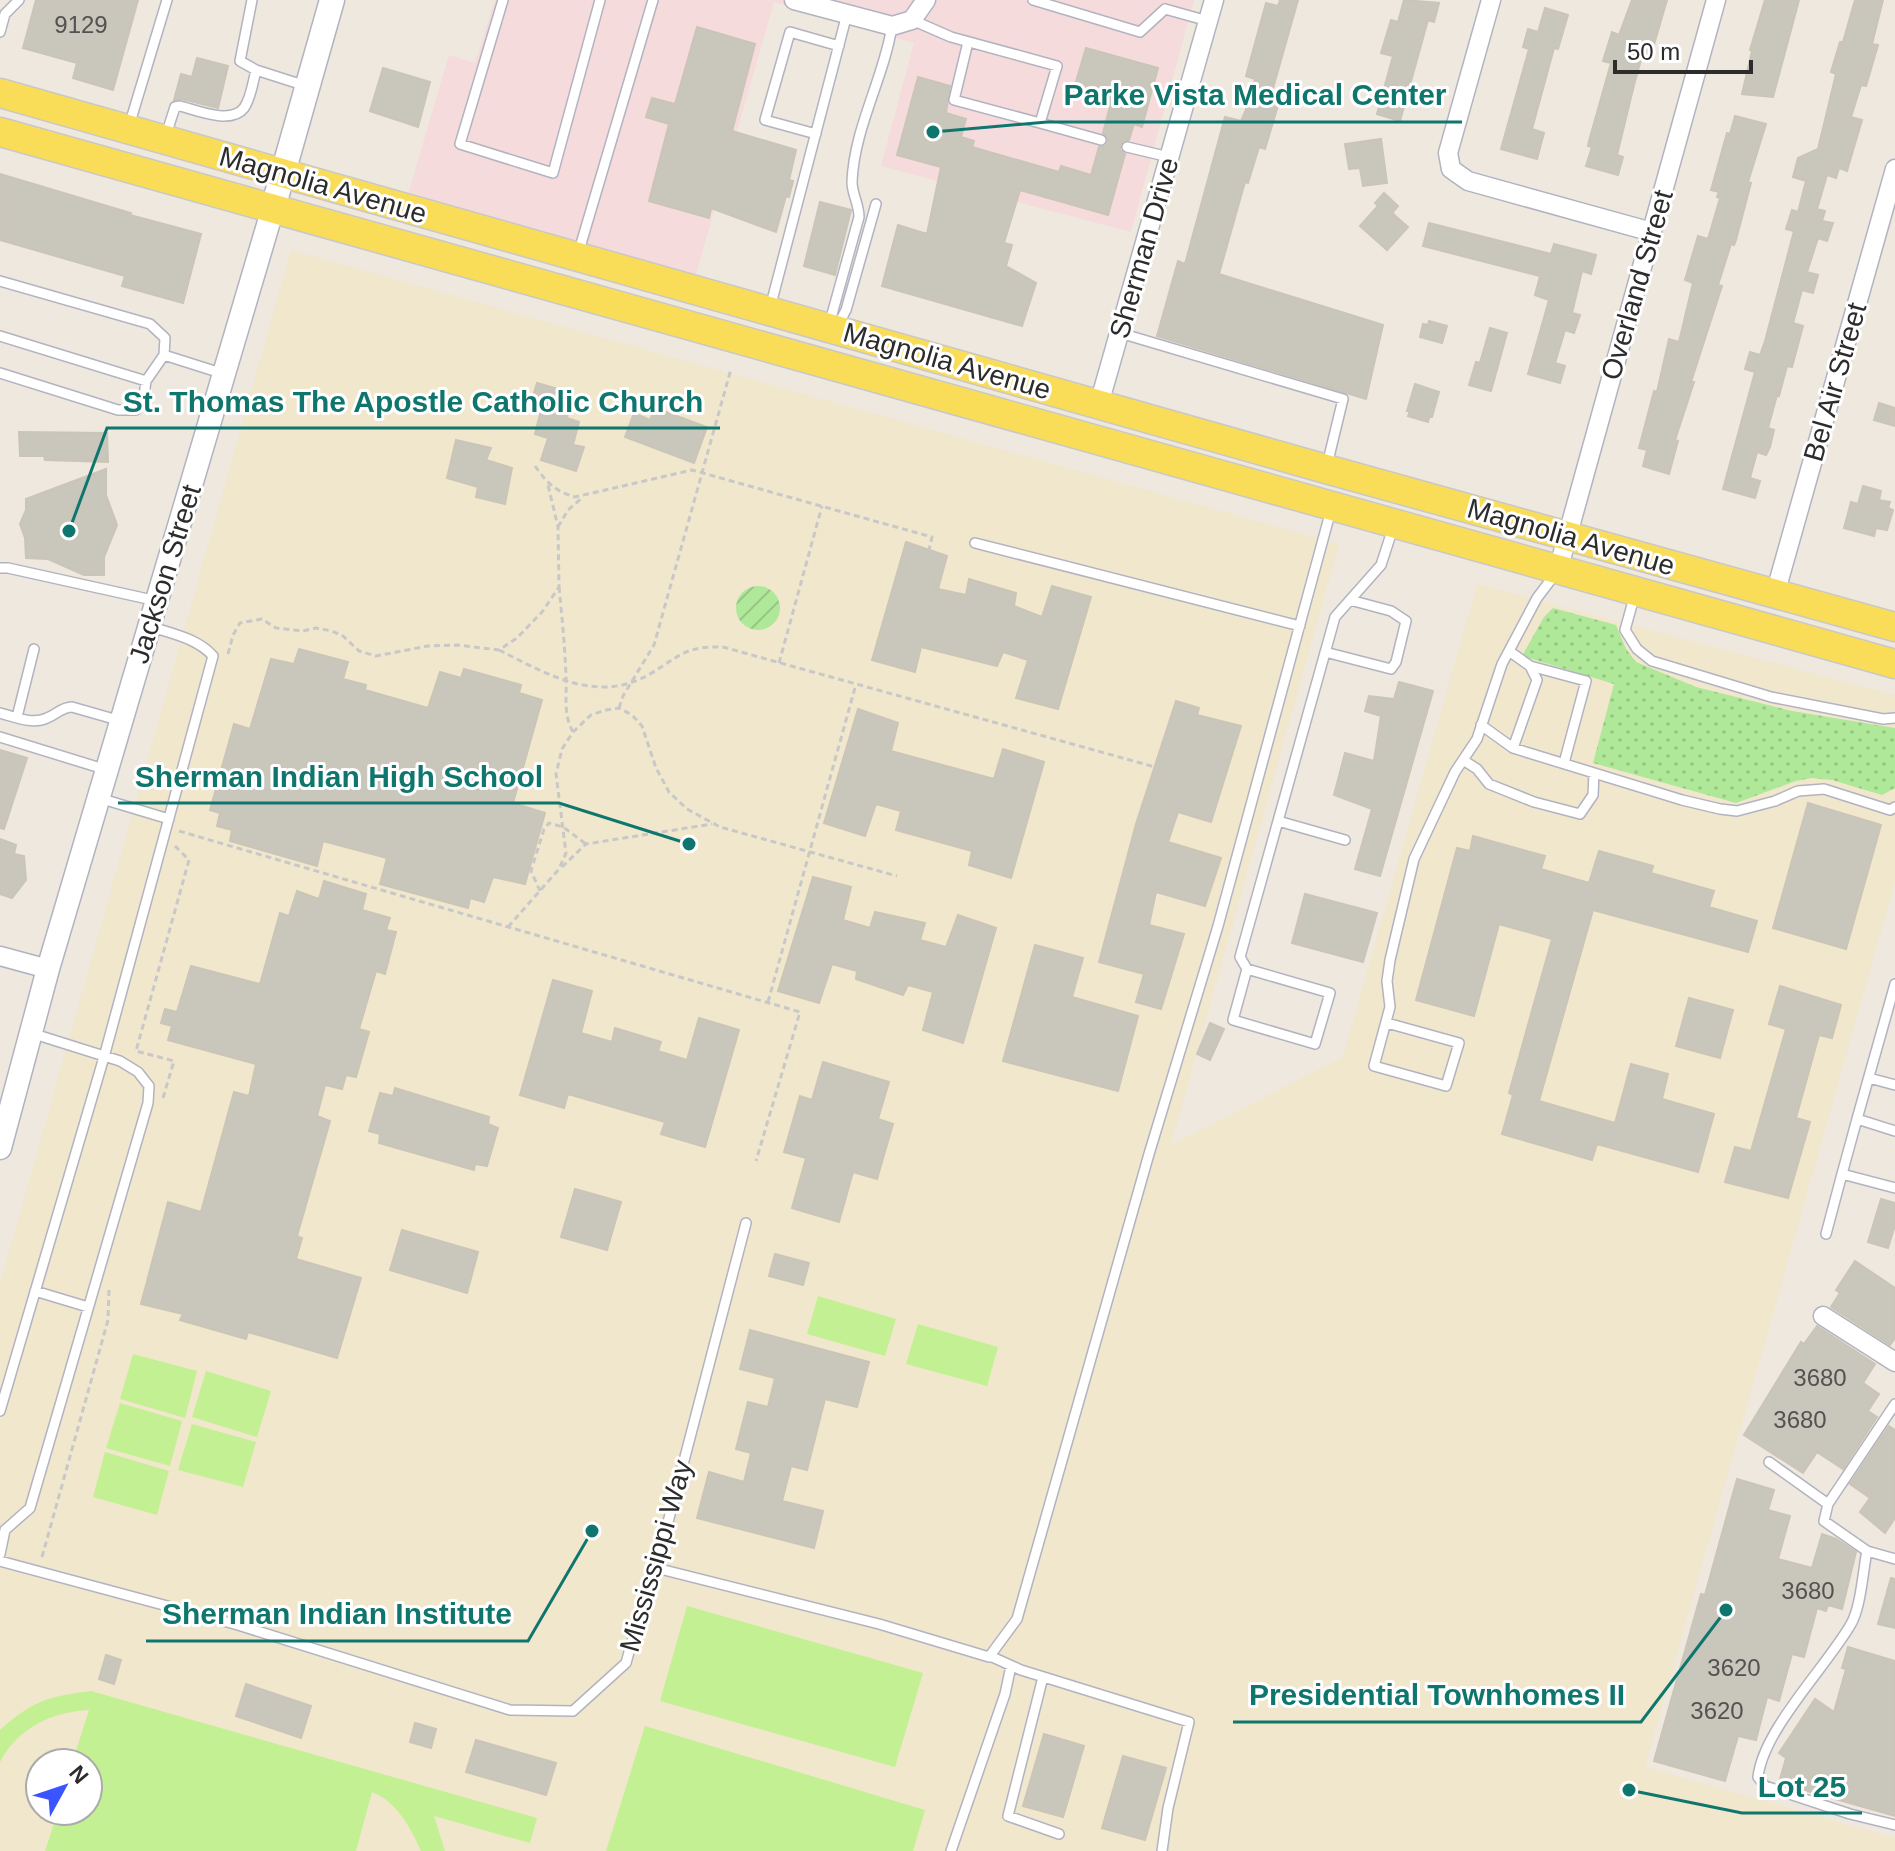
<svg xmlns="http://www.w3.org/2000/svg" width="1895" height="1851" font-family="Helvetica,sans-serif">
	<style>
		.education { fill: #f1e7cd; fill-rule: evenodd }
		.medical { fill: #f5dbdb }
		.grass { fill: url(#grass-dots) }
		.garden { fill: url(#garden-furrows) }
		.pitch { fill: #c3f093 }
		.building { fill: #c9c6bc; stroke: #cac5b7; stroke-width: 2 }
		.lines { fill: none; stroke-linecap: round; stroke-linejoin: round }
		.service-casing { stroke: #b2b3c0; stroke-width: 12 }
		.minor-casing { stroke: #b2b3c0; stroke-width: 21 }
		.tertiary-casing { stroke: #b2b3c0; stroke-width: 25 }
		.secondary-casing { stroke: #b2b3c0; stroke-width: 27 }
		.primary-casing { stroke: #c8c8c8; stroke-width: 31 }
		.path { stroke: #c8c8c8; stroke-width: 3; stroke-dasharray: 6 4; stroke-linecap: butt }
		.service { stroke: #fff; stroke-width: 9 }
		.minor { stroke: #fff; stroke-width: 18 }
		.tertiary { stroke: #fff; stroke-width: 22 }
		.secondary { stroke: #fff; stroke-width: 24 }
		.primary { stroke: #f9dd59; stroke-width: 28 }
		.labels { text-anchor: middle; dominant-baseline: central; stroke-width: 6; stroke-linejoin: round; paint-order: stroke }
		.number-label { font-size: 24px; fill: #535250 }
		.street-label { font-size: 28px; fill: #2c2c2c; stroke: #fff }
		.leader { fill: none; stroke: #0f766e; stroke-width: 3 }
		.callout-dot { fill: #0f766e; stroke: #fff; stroke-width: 3 }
		.callout-label { font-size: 30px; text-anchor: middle; font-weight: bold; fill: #0f766e; stroke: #fff; stroke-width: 6; stroke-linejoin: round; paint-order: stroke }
	</style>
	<defs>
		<pattern id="grass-dots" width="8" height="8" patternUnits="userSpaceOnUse" patternTransform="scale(2)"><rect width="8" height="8" fill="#aee898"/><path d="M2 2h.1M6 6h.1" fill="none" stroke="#96c783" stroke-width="1.8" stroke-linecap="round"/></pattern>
		<pattern id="garden-furrows" width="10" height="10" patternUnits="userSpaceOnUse" patternTransform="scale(2)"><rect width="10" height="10" fill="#aee898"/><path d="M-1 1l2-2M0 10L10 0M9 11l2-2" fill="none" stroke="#96c783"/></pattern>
	</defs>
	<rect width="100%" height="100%" fill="#eee8de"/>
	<path class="education" d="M291,250L1339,544L1171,1145L1343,1057L1477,584L1895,695V882L1645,1767L1895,1838V1851H0V1284ZM40,1763H88V1811H40Z"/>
	<path class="medical" d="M495,0H1194L1131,232L881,166L914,43L774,2L694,281L407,198L449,55L475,63Z"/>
	<path class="grass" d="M1553,608L1616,625L1626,649L1636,662L1696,687L1792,711L1895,728V788L1882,795L1832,780L1811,778L1796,781L1736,803L1593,763L1614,684L1522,656L1544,617Z"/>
	<path class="garden" d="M736 608a22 22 0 1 1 44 0a22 22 0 1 1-44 0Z"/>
	<path class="pitch" d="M818,1296L896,1319L885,1356L807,1334Z
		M918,1324L998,1347L987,1386L906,1364Z
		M133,1354L197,1371L185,1418L120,1399Z
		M206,1371L271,1391L257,1437L192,1417Z
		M120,1403L182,1421L170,1466L106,1448Z
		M192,1424L256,1442L243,1487L178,1470Z
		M105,1452L169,1471L157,1515L93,1497Z
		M687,1606L923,1673L895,1767L660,1701Z
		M91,1691L537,1818L530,1843L434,1816L445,1851H421C411,1828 396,1801 372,1792L356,1851H45L58,1811H88V1763H72L89,1710C51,1712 18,1728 0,1762V1730C32,1701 49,1696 91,1691Z
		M645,1726L925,1810L913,1851H606Z"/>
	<path class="building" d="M36,0H138L113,90L73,78L77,63L23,48Z
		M1280,0H1298L1270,99L1279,102L1265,149L1259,147L1248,183L1245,182L1219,274L1383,325L1366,399L1157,336L1178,261L1185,264L1225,117L1241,121L1245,112L1255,79L1246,76L1266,3L1278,6Z
		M1404,0L1439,3L1434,22L1428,20L1400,121L1377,114L1393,56L1381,53L1391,20L1398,22Z
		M1632,0H1667L1650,58L1642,56L1634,85L1617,155L1623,157L1618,175L1586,166L1592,147L1588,146L1589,141L1611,63L1603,61L1612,32L1619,35Z
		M1765,0H1799L1773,97L1742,94L1752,51L1750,50Z
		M1855,0H1883L1872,44L1878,45L1866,86L1861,85L1851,117L1862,120L1847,171L1839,168L1836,178L1827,175L1817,209L1825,211L1822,221L1833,223L1827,241L1818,238L1807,272L1818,275L1813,293L1802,290L1793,323L1803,326L1792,367L1787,366L1779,396L1777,395L1768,428L1774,430L1770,447L1766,455L1757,452L1750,478L1760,481L1755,498L1723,489L1755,372L1745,369L1750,352L1760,355L1765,341L1794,231L1786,229L1792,210L1798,212L1806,181L1793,177L1798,158L1818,149L1836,74L1831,72L1840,42H1843Z
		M1545,8L1568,15L1558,49L1554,48L1532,129L1544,133L1537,159L1501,149L1529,49L1523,47L1528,29L1538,32Z
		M697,27L755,44L732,131L796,150L789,180L793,181L789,197L786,196L776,232L711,208L709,218L649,201L669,124L646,117L652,98L675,104Z
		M1086,48L1158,68L1142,127L1134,124L1129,140H1124L1120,145V150L1125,154L1108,215L1020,190L1004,243L1012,245L1006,266L1036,283L1022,326L882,286L898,225L927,234L941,167L897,155L918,77L950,86L946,113L966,119L961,137L974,141L972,147L1059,172L1061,166L1091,175L1099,147L1106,146L1108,141L1103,133L1110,106L1072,95Z
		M197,58L228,66L218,108L182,99L174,100L181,74L192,77Z
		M383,68L430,82L418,127L370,111Z
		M1735,116L1766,124L1748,182L1751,183L1736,240L1734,245L1731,244L1718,285L1722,286L1691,382H1694L1675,440L1678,441L1669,474L1643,466L1647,450L1639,448L1654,391L1657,392L1669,339L1679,342L1693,283L1685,280L1698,236L1708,239L1720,198L1717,197L1719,192L1711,190L1727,133L1730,134Z
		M1381,139L1387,183L1363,186L1360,168L1349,169L1345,144Z
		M0,174L131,213L130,215L201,234L183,303L122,286L125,276L0,240Z
		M1384,193L1398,206L1392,213L1408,227L1387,250L1360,226L1378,206L1375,203Z
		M820,202L851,210L835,275L804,266Z
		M1429,223L1551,254L1554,244L1596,255L1591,274L1582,271L1572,313L1580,315L1574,333L1565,330L1555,363L1565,366L1560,383L1528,374L1549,300L1535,295L1540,276L1423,246Z
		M1429,321L1447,326L1442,343L1420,337L1423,324L1428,325Z
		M1490,328L1507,333L1491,391L1469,385L1476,362L1480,363Z
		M537,383L572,393L567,418L579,422L573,445L584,447L576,471L541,460L548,438L535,434L541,410L530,406Z
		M1415,384L1439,392L1432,417H1429L1428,422L1408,416L1410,411H1407Z
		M1879,403L1895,408V426L1874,420Z
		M655,408L707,427L694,463L625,437L634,413L650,420Z
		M19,432L107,433L108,462L45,460L44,456H20Z
		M456,440L491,448L486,460L512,468L505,504L476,497L478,487L447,478Z
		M106,469V495L117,525L104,557V575H84L48,559L26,558L25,538L20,524L26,510V499Z
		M1863,486L1881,491L1879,500L1890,502L1888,508L1893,510L1887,530L1876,528L1874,536L1844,528L1851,502L1858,504Z
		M906,542L947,556L938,589L966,595L969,579L1016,593L1014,606L1042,617L1052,586L1091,597L1058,709L1016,698L1028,660L1003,652L997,666L921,647L915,672L872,660Z
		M299,649L348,662L343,679L366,685L365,690L428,708L440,672L461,678L464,669L521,685L519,693L542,700L513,803L545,813L525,884L493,877L484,902L470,898L468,908L380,884L387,858L323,841L317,866L230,841L232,830L217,826L220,813L210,810L234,724L250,729L271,659L294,664Z
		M1399,682L1433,691L1380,876L1355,869L1372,809L1334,795L1345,753L1374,761L1381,716L1365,711L1369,696L1394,699Z
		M1176,701L1199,708L1197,715L1241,726L1211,822L1178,812L1168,842L1221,858L1205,906L1156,892L1149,925L1184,934L1161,1009L1136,1002L1144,974L1099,962L1136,824Z
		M858,709L898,723L891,751L994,779L1003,749L1044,762L1011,878L969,865L972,851L896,830L901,811L876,804L865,836L824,823Z
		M0,750L27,758L4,829L0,828Z
		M1808,803L1881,825L1846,949L1773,928Z
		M1473,836L1545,856L1541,869L1589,883L1599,851L1653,866L1651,873L1714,891L1709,907L1757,921L1748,952L1593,910L1539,1101L1615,1123L1631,1064L1668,1074L1662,1099L1714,1114L1698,1172L1597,1144L1592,1160L1502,1134L1513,1095L1509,1093L1552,939L1499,924L1474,1016L1416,1000L1457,848L1470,851Z
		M0,839L16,845L14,854L24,856L26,880L12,898L0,894Z
		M813,877L851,887L843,920L870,928L875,912L925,923L920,940L946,947L958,915L996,928L963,1043L923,1030L933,992L908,985L903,995L856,979L857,971L832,964L819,1003L778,991Z
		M324,881L366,894L362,910L390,918L386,930L396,932L385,974L376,971L359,1029L369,1032L356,1077L346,1075L342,1089L325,1085L317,1116L330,1121L297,1236L302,1238L296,1259L361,1278L337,1358L248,1332L246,1339L180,1320L183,1314L141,1304L168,1202L201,1212L234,1092L249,1096L256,1064L168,1040L172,1026L161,1023L165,1009L177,1012L191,966L260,984L280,913L289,916L297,891L319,899Z
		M1305,894L1377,913L1363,962L1292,943Z
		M1035,945L1083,958L1072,997L1138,1016L1118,1091L1003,1061Z
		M553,980L592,991L581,1033L612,1042L615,1028L661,1042L658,1051L687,1060L699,1018L739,1030L705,1147L661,1134L665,1122L568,1094L564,1108L520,1095Z
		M1780,986L1841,1005L1832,1038L1819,1035L1796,1118L1810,1122L1788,1198L1725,1182L1735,1147L1751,1151L1786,1029L1769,1024Z
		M1689,998L1733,1010L1720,1058L1676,1046Z
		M1210,1023L1224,1029L1210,1060L1197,1054Z
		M823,1062L889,1082L878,1119L893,1124L877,1179L853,1172L839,1222L792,1208L806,1158L784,1152L800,1096L812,1100Z
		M395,1088L489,1117L488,1124L498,1128L487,1166L475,1164L474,1170L379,1143L380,1134L369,1131L380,1093L393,1096Z
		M575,1189L621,1202L607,1250L561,1237Z
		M1881,1199L1895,1203V1225L1888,1248L1868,1242Z
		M402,1230L478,1252L467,1293L390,1270Z
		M775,1254L809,1263L803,1285L769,1276Z
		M1855,1261L1895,1288V1338L1890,1345L1831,1307L1840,1293L1836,1290Z
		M1817,1326L1875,1364L1863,1383L1879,1394L1868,1411L1877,1417L1843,1469L1817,1452L1803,1473L1744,1435L1801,1342L1804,1344Z
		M750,1330L869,1362L857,1407L825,1399L807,1470L791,1466L782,1501L823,1511L814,1548L697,1518L709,1472L744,1482L751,1453L736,1449L748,1402L768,1407L775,1378L740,1369Z
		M1889,1426L1895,1430V1518L1885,1533L1860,1512L1870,1498L1850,1484Z
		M1737,1479L1774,1490L1768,1510L1790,1516L1778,1559L1812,1568L1822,1534L1836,1539L1856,1552L1842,1609L1828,1605L1826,1611L1817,1608L1804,1657L1792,1654L1779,1701L1767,1697L1756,1740L1738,1736L1725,1781L1654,1761L1701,1594L1705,1595Z
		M1891,1578L1895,1579V1628L1878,1624Z
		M1848,1647L1895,1661V1816L1779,1783L1786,1758L1779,1753L1815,1699L1834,1712L1846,1669L1842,1668Z
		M106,1655L121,1660L114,1684L99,1679Z
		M246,1684L311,1706L301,1738L236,1716Z
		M415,1723L436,1729L431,1748L410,1742Z
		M1044,1734L1084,1746L1063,1817L1023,1806Z
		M476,1740L556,1763L546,1795L466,1772Z
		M1123,1756L1166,1768L1145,1840L1102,1828Z"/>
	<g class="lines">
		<defs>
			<path id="service" d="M252,0L240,61L256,70L306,86
				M503,0L460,144L553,173L600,0
				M1033,0L1140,32L1165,9
				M1165,9L1208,21
				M912,20L951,37L1057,66L1040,123L1101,140
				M0,32L5,14L19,0
				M968,42L954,100L1040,123
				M129,126L167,0
				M816,134L765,120L790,32L839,46
				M166,135L175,107L180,106C196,110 231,125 244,108C251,98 253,82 256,70
				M1127,147L1169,157
				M578,254L653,0
				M0,281L150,324L165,338L164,355L224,374
				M770,308L847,14
				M829,325L859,217C859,204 852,194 852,182C854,128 884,78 892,26
				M837,327L846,310L876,204
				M1120,333L1343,399L1327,465
				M0,336L146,381
				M0,373L118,410H136L143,403L146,381L164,355
				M975,543L1300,626
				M0,568H8L157,601
				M1635,594L1625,630L1637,649L1652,661L1771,697L1883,719L1895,718
				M1509,651L1530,666L1586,681L1564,763
				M1325,652L1391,669L1396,662L1406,621L1391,611L1350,600
				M0,713C15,717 32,725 47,718C57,714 62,707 72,707L121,721
				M17,717L34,649
				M1481,725L1513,748L1529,753L1682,800L1720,809L1737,811L1775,801L1798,791L1824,789L1890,810L1895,807
				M0,737L107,770
				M1513,748L1537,680L1530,666
				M1463,760L1477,769L1489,784L1534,802L1580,814L1593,795L1594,773
				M99,798L169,819
				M1278,821L1345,840
				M1247,969L1330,993L1315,1044L1233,1020L1247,969L1240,957L1335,617L1381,565L1393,528
				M1895,984L1857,1119L1895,1131
				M1387,1023L1459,1043L1446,1086L1374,1066L1390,1007L1387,981L1390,960L1414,859L1455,772L1477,739L1502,664L1537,598L1556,573
				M1869,1078L1895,1085
				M1857,1119L1842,1174L1895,1188
				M1826,1234L1842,1174
				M35,1291L88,1307
				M0,1411L104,1057L213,656C197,638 172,634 149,626
				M1769,1462L1828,1504L1895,1404
				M1828,1504L1824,1521L1867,1551C1863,1570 1861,1607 1851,1624C1827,1666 1763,1730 1758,1777L1765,1786L1850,1814L1895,1825
				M1867,1551L1895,1559
				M0,1554L5,1530L30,1508L148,1103L149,1086L138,1072L120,1061L31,1033
				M0,1561L238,1625L510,1710L573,1711L626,1663L645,1594L656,1568L746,1223
				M656,1568L879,1624L989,1657L1017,1619L1149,1154L1218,926L1331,510
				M990,1656L1021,1670L1189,1722L1168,1808L1162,1851
				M1043,1677L1008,1816L1059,1834
				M951,1851L1005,1694L1011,1666"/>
			<path id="minor" d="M794,0L892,26L912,20L926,0
				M1491,0L1448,153L1451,169L1468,181L1652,232
				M1099,404L1214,0
				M1558,570L1716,0
				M1775,594L1895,169
				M0,956L48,969
				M1823,1316L1895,1362"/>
			<path id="tertiary" d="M0,1148L48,969L273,208"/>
			<path id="secondary" d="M273,208L332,0"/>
			<path id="primary" d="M0,93L1326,469L1895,627
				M0,132L1895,664"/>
		</defs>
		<use href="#service" class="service-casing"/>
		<use href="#minor" class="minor-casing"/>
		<use href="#tertiary" class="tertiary-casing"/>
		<use href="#secondary" class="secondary-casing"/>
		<use href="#primary" class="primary-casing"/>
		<path class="path" d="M535,466C547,483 555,491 575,497L692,470L932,537L929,550
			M558,527L568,510L583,497
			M559,587C562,617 565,647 566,677C567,697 563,714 573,732
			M499,650C547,674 597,705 650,674C680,656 684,646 723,647L1155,767
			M228,654L233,635L240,623L262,619L276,628L303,631L316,628L332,631L343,636L359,651L376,656L428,646L458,645L499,650L517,638L542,612L559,587L558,527L548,485
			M779,663L822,506
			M619,708L623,696L654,645L731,369
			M179,831L800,1012L756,1161
			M562,867L586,844L712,824
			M540,891L531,871L544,829L549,823L563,827L586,844
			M508,927L559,869L566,853L556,774L562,749L573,732L591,715L606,710L619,708L632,715L642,726L656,768L669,792L687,809L720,827L897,876
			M768,1002L856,684
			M163,1098L174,1061L136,1051L189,860L175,846
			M42,1557L108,1320L109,1290"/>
		<use href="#service" class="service"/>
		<use href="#minor" class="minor"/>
		<use href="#tertiary" class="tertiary"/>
		<use href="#secondary" class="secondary"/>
		<use href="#primary" class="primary"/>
	</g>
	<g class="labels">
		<g class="number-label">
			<text x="81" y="24">9129</text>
			<text x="1820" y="1377">3680</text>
			<text x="1800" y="1419">3680</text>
			<text x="1808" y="1590">3680</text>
			<text x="1734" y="1667">3620</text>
			<text x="1717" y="1710">3620</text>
		</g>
		<g class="street-label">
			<text transform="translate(323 185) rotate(16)">Magnolia Avenue</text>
			<text transform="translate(1144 248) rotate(-74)">Sherman Drive</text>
			<text transform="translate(1637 285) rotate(-74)">Overland Street</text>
			<text transform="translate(947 361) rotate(16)">Magnolia Avenue</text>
			<text transform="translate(1835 382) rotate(-74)">Bel Air Street</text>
			<text transform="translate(1571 537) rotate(16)">Magnolia Avenue</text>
			<text transform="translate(165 574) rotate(-73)">Jackson Street</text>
			<text transform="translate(656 1556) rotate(-74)">Mississippi Way</text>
		</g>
	</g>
	<path class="leader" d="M933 132L1047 122H1462M69 531L107 428H720M689 844L559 803H118M592 1531L528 1641H146M1726 1610L1641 1722H1233M1629 1790L1742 1813H1862"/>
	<g class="callout-dot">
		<circle cx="933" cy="132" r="8"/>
		<circle cx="69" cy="531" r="8"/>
		<circle cx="689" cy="844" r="8"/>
		<circle cx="592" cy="1531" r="8"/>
		<circle cx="1726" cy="1610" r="8"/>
		<circle cx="1629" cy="1790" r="8"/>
	</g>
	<g class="callout-label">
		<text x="1255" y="105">Parke Vista Medical Center</text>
		<text x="413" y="412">St. Thomas The Apostle Catholic Church</text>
		<text x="339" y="787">Sherman Indian High School</text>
		<text x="337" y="1624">Sherman Indian Institute</text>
		<text x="1437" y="1705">Presidential Townhomes II</text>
		<text x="1802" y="1797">Lot 25</text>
	</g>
	<g transform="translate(64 1787) rotate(50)"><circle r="38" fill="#ffffff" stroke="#ababab" stroke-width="2"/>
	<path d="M0-6L14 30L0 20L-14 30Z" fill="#3a54ff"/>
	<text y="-12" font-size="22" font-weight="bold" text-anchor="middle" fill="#2c2c2c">N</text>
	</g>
	<path d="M1615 60v12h136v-12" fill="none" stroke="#2c2c2c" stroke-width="4"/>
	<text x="1627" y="60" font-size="24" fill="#2c2c2c" stroke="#ffffff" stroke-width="6" paint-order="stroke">50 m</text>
</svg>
